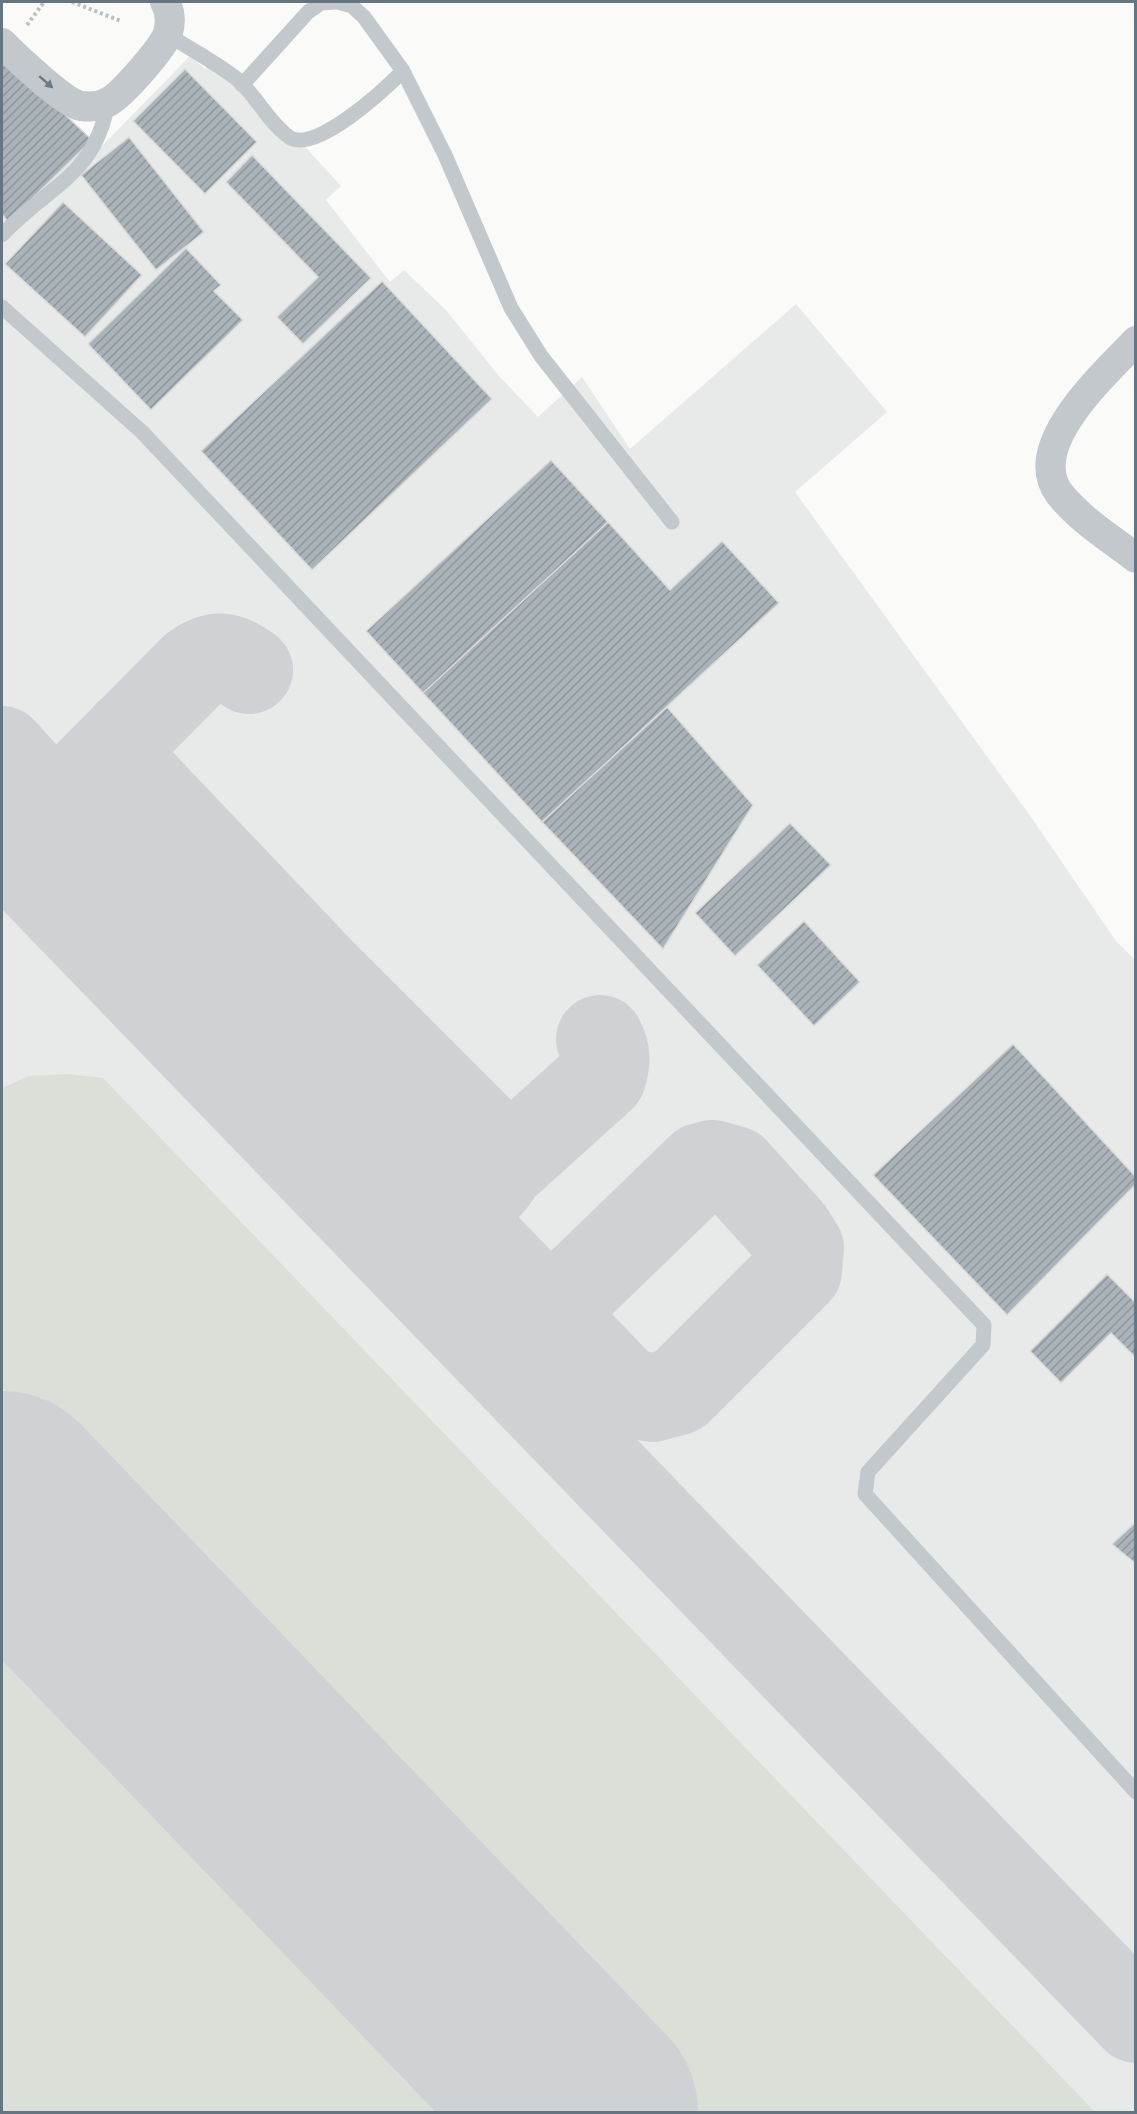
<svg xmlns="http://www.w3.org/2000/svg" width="1137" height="2114" font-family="'DM Sans',sans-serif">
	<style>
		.built { fill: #e8e9e9 }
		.green { fill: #dadfd7 }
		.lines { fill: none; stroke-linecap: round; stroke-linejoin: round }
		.taxiway { stroke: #ced2d4; stroke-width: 88 }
		.runway { stroke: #ced2d4; stroke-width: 220 }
		.building { fill: url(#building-hatch); stroke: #dcdcda; stroke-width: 1.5 }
		.path { stroke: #bbbfc2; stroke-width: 4; stroke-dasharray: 3 3; stroke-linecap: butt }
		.lane { stroke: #c3c8cc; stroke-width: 15 }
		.street { stroke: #c3c8cc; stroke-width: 30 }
		.oneway { fill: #6a7a87 }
	</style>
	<defs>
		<pattern id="building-hatch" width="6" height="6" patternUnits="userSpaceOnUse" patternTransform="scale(1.5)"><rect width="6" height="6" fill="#aab3b9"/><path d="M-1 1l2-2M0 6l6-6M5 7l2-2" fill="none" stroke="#8e969c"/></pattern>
	</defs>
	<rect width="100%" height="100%" fill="#fafaf8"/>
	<path class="built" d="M2,55L100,148L190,56L205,69L210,63L253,90L341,186L326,200L390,282L404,270L446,310L499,376L538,417L582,377L630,449L796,304L887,412L795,492L1031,817L1116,941L1135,960V2112H2Z"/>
	<path class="green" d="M68,1074L103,1078L1095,2112H681L2,1387V1088L29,1076Z
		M2,1631L462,2112H2Z"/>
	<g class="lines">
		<path class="taxiway" d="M128,734L125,757L131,772L323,974L492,1143L498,1154L500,1169
			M2,750L79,835L449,1208L625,1391L652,1398L678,1391L798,1271L800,1248L790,1232L734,1170L713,1164L701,1167L576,1288L566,1300L563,1329
			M85,778L195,667C217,653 227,655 249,670
			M2,846L1136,2019
			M460,1202C475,1201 494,1182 500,1169L602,1077C607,1062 607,1052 600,1039"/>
		<path class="runway" d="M2,1501L588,2112"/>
	</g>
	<path class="building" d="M2,55L92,140L8,222L2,214Z
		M185,69L257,142L205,194L133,121Z
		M129,137L204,232L156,270L81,175Z
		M252,155L371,278L303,344L277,317L318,277L226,182Z
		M63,202L142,275L85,337L5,264Z
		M186,248L221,285L214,291L243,320L151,410L88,344Z
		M382,281L492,399L312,570L201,451Z
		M551,460L608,522L423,693L366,631Z
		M608,522L670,590L722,541L779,603L542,822L423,693Z
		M667,707L753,805L663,949L542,822Z
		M790,823L831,865L735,956L695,913Z
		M804,921L860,982L814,1026L757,965Z
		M1013,1044L1136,1177V1184L1007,1315L873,1175Z
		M1107,1274L1136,1303V1358L1111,1333L1061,1383L1030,1351Z
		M1136,1522V1564L1112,1544Z"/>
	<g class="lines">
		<path class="path" d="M72,2L121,21
			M27,25L44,2"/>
		<path class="lane" d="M338,2L352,6L364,17L403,71L445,155L511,308L541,356L672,522
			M167,34C190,49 215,62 237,79C256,95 268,122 289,137C315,155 386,88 403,71
			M242,85L308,12L321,3L335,2
			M2,235C48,185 95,177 108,102
			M2,307L142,432L984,1325L983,1345L868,1472L865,1494L1136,1792"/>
		<path class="street" d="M2,43C16,57 64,103 81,106C90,107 100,107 108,102C122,95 163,48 168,33C171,22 170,11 165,2
			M1136,341C1106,373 1024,445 1059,493C1079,519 1110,538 1136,558"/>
	</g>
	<defs><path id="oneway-solid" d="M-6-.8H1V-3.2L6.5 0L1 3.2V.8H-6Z" transform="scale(1.5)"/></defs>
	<use class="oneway" href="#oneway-solid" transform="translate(46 82) rotate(41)"/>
	<rect width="1137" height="2114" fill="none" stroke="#657683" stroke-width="6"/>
</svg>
